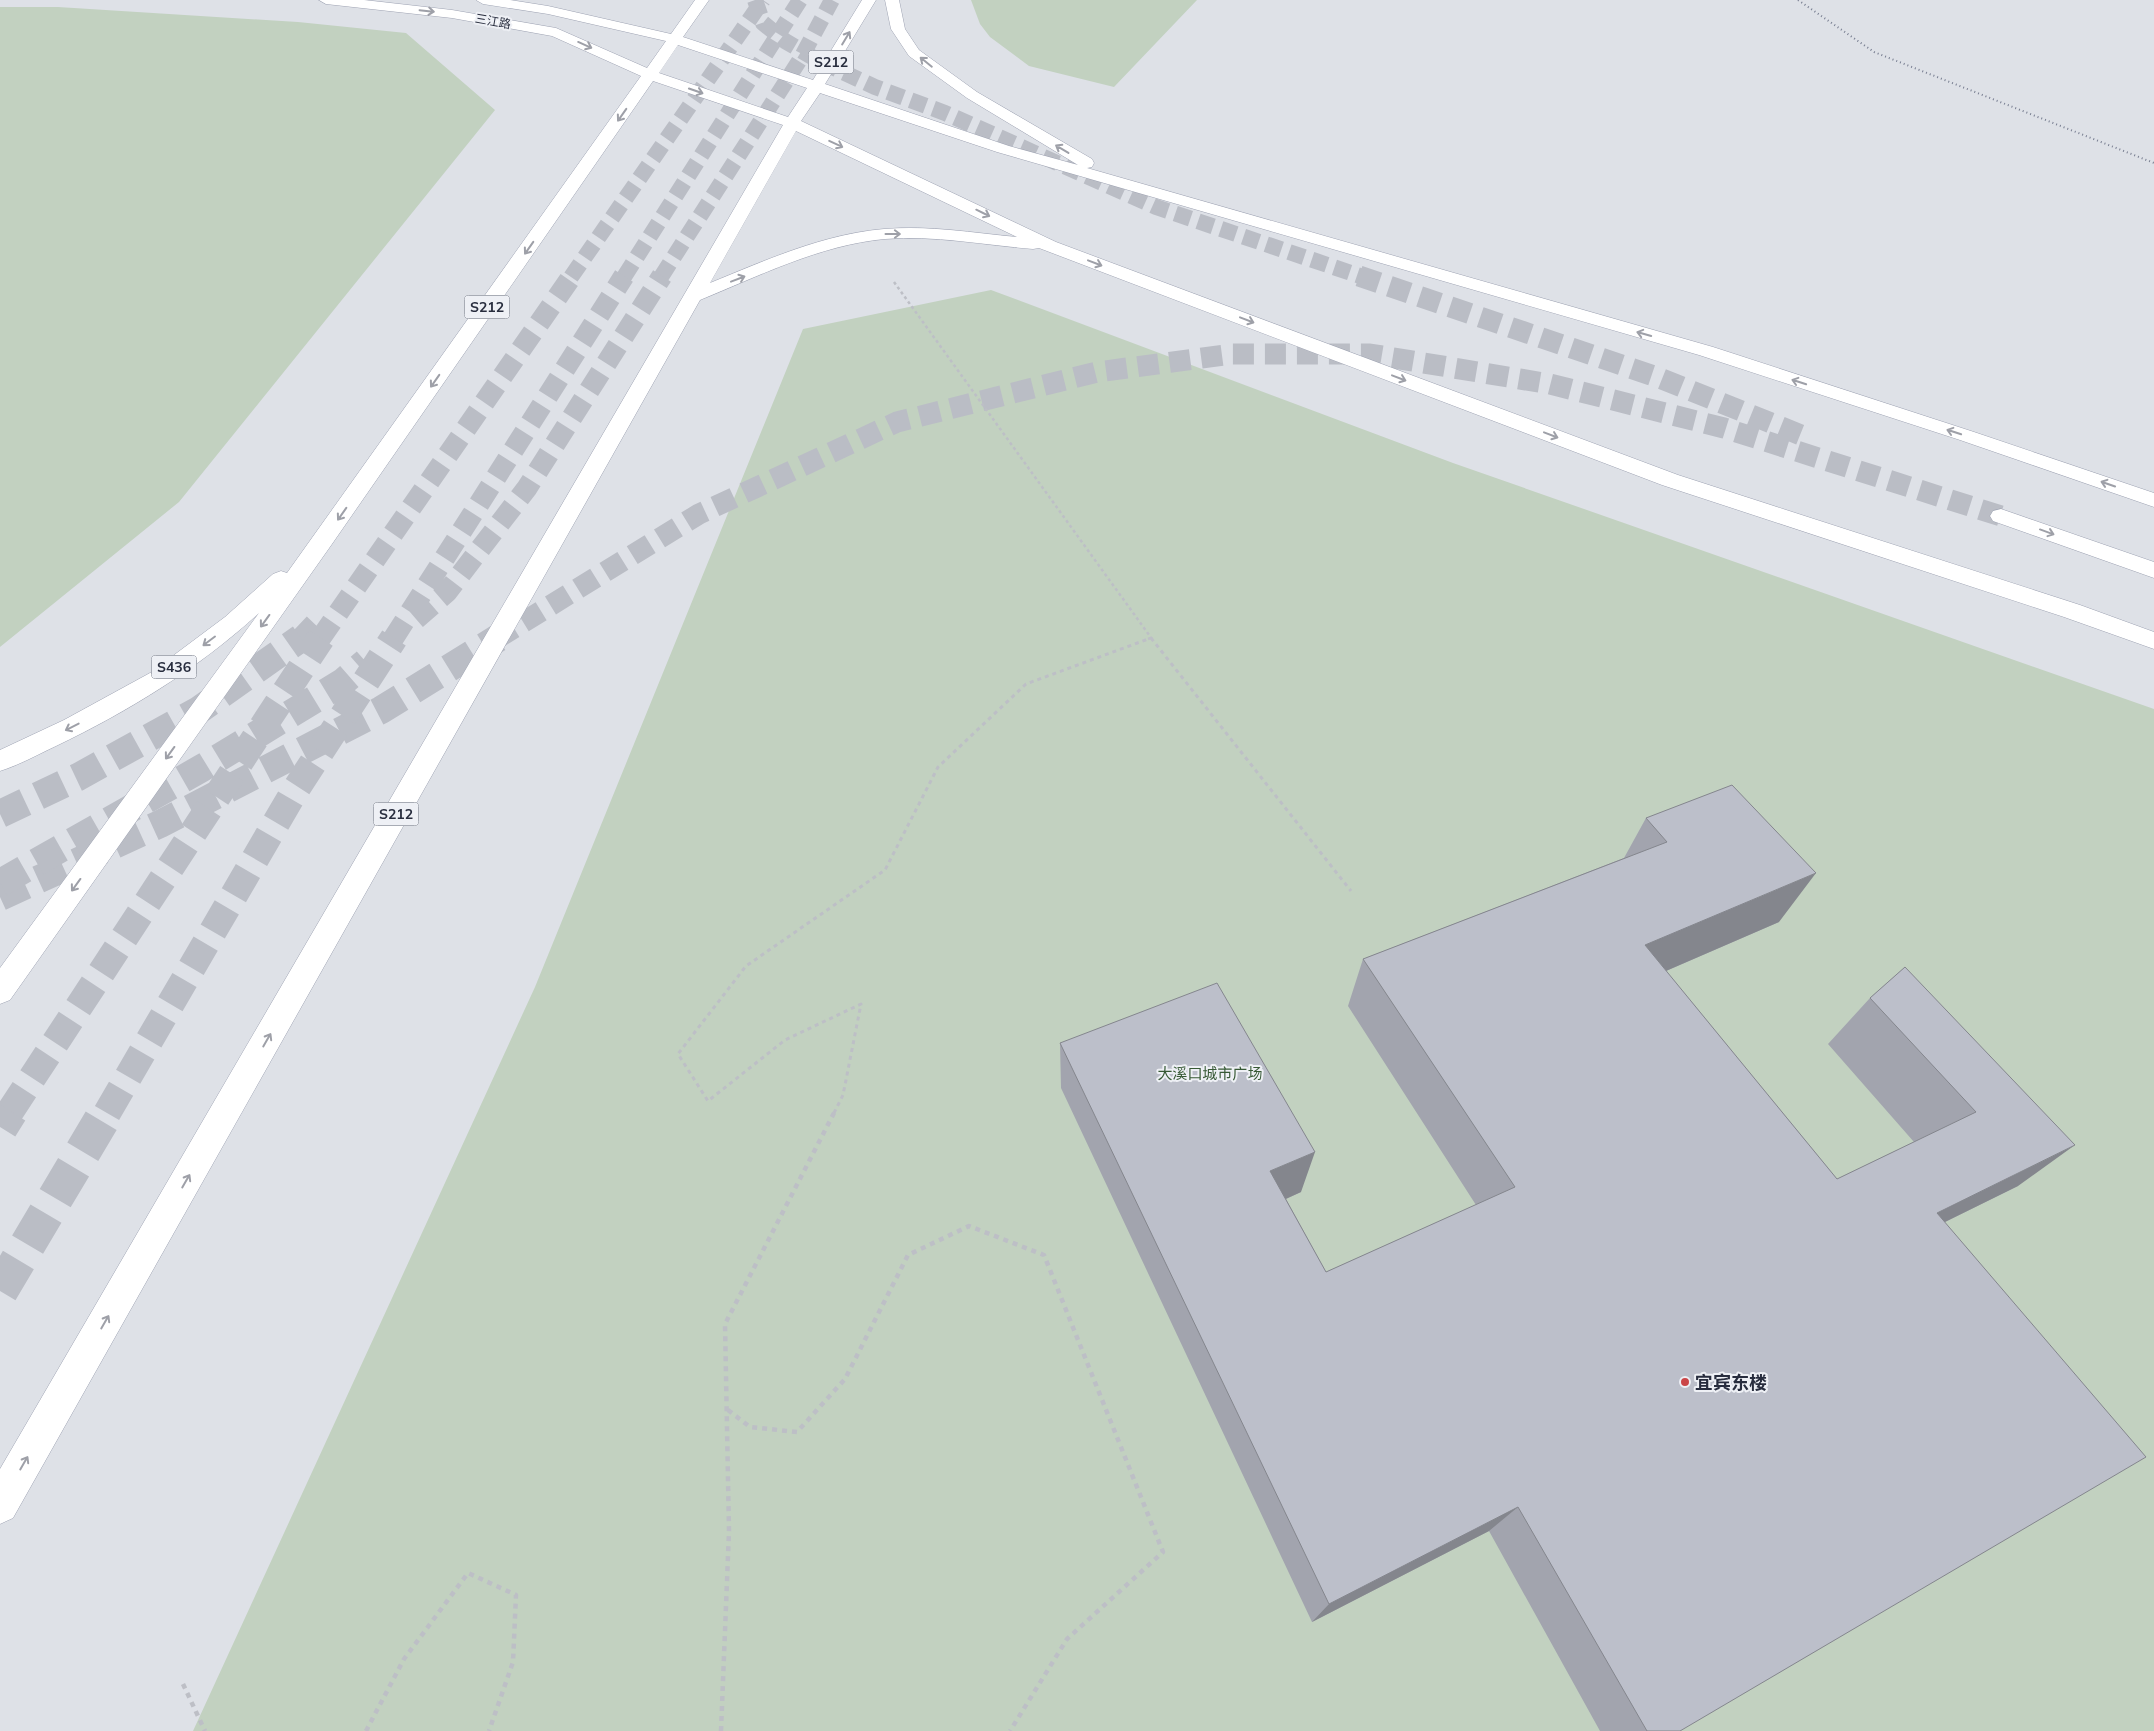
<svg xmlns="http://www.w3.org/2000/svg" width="2154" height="1731" font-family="Mulish,'Noto Sans SC',sans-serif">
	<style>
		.green { fill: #c2d1c0 }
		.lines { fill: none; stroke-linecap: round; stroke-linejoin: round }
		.major-tunnel-far2 { stroke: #babdc5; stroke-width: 16; stroke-dasharray: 16 8; stroke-linecap: butt }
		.major-tunnel-far1 { stroke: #babdc5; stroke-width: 21; stroke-dasharray: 21 11; stroke-linecap: butt }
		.major-tunnel { stroke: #babdc5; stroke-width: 28; stroke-dasharray: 28 14; stroke-linecap: butt }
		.highway-tunnel-far3 { stroke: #babdc5; stroke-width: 16; stroke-dasharray: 16 8; stroke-linecap: butt }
		.highway-tunnel-far2 { stroke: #babdc5; stroke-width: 21; stroke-dasharray: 21 11; stroke-linecap: butt }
		.highway-tunnel-far1 { stroke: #babdc5; stroke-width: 28; stroke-dasharray: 28 14; stroke-linecap: butt }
		.highway-tunnel { stroke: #babdc5; stroke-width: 36; stroke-dasharray: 36 18; stroke-linecap: butt }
		.major-casing { stroke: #9ea3b3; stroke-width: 1 }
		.path-far2 { stroke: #bdbfc6; stroke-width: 2.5; stroke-dasharray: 3 3; stroke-linecap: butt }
		.path-far1 { stroke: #bdbfc6; stroke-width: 3; stroke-dasharray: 4 4; stroke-linecap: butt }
		.path { stroke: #bdbfc6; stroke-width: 4.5; stroke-dasharray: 5 5; stroke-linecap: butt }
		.major { fill: #fff; fill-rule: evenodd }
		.rail { stroke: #787e91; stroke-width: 2; stroke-dasharray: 1 3; stroke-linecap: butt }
		.wall { fill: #a2a4ae }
		.shaded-wall { fill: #84868d }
		.building { fill: #bcbfca; stroke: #84868d }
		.oneway { stroke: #9ea0a8 }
		.poi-dot { fill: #ca4547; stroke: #eef0f5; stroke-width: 2 }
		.labels { text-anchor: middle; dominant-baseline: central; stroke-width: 4; stroke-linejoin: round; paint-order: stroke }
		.far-street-label { font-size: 12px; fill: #282d3e; stroke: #eef0f5 }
		.shield { fill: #eef0f5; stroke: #636875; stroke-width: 1 }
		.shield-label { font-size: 14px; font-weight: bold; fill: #282d3e }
		.park-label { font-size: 15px; fill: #375935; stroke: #eef0f5 }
		.near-poi-label { font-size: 18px; font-weight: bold; fill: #282d3e; stroke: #eef0f5; text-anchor: start }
	</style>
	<rect width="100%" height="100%" fill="#dee1e7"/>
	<path class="green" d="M971,0H1197L1114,87L1029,66L990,37L980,24Z
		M0,7H58L298,22L406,33L495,110L179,502L0,647Z
		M991,290L1453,463L2154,709V1731H193L535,987L803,329Z"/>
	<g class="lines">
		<path class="major-tunnel-far2" d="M755,0L763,23L785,41L817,60L875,87L945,113L1156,207L1363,277"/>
		<path class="major-tunnel-far1" d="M1359,276L1657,377L1801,435
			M496,639L699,514L897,422L1097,372L1232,354H1370L1550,384L1724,428L2001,516"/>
		<path class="major-tunnel" d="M0,897L160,824L381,710L498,638"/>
		<path class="highway-tunnel-far3" d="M571,277L763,0
			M624,277L800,0
			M661,277L801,58L832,0"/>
		<path class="highway-tunnel-far2" d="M416,619L447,592L527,488L662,276
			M300,639L318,620
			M320,639L572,276
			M393,639L624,276"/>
		<path class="highway-tunnel-far1" d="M0,814L78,777L199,710L301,638
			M0,883L202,768L343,682L366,662
			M9,1113L321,638
			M107,1113L294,792L394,638"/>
		<path class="highway-tunnel" d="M0,1127L10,1111
			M0,1291L107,1111"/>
		<defs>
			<path id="major" d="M319,0H364L452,10L556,28L647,68L666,41L548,14L483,4L476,0H510L548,6L671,34L695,0H709L683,37L813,80L862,0H876L825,84L1009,146L1078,165L967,98L909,56L891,29L885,0H899L905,29L919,50L977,92L1092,159L1094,163L1092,167L1087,168L1713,347L1974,432L2154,493V507L1960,440L1699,355L997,152L820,93L801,121L1056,242L1678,475L2080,605L2154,632V649L2064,617L1662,485L1039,248L1033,249C984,245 934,235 885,239C820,245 759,276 700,300L13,1518L0,1524V1469L783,125L653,81L332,544L10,1000L0,1004V968L259,613C199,668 129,711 56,746C37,755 19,765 0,771V750L64,720L150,673L225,617L273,574L281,571L287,573L641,76L552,36L452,18L326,4ZM678,45L807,88L788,117L659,73ZM796,131L1017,237C973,233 929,225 884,229C824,234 766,260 710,283Z
				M2001,509L2154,562V578L1993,521L1990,516L1993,511Z"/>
		</defs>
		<use href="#major" class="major-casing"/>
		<path class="path-far2" d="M894,282L1152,639
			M1148,639L1151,638"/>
		<path class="path-far1" d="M1151,638L1351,891
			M834,1113L843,1095L861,1004L785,1040L708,1101L678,1054L746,966L885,870L938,767L1026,684L1151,638"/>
		<path class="path" d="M728,1410L750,1427L797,1432L845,1379L908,1255L969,1226L1044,1255L1163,1552L1067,1639L1010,1731
			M183,1684L205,1731
			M366,1731L404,1659L468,1573L516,1595L513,1662L489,1731
			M721,1731L729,1531L725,1324L835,1111"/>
		<use href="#major" class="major"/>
		<path class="rail" d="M1798,0L1874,52L2154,163"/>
	</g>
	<path class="wall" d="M1646,818L1779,922L1666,971L1837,1179L1914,1142L1828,1044L1870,998L1905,967L2018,1186L1945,1222L1680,1731H1600L1489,1531L1312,1622L1061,1088L1060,1043L1301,1192L1286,1199L1326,1272L1476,1205L1348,1006L1363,959L1624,858Z"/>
	<path class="shaded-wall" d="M1816,873L1779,922L1615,993L1645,945Z
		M2075,1145L2018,1186L1886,1251L1937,1213Z
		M1315,1152L1301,1192L1259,1211L1270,1171Z
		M1518,1507L1489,1531L1312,1622L1329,1604Z"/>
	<path class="building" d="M1732,785L1816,873L1645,945L1837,1179L1976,1112L1870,998L1905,967L2075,1145L1937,1213L2146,1457L1680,1731H1647L1518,1507L1329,1604L1060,1043L1217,983L1315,1152L1270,1171L1326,1272L1515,1187L1363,959L1667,842L1646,818Z"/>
	<defs><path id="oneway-shaft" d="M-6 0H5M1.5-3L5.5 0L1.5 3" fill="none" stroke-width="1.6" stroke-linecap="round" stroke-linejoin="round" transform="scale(1.25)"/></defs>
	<g class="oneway">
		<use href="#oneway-shaft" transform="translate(427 11) rotate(6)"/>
		<use href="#oneway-shaft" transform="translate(846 38) rotate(-59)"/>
		<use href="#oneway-shaft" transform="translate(585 45) rotate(24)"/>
		<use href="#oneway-shaft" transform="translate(926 62) rotate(-141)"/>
		<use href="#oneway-shaft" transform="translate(696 91) rotate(19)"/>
		<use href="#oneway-shaft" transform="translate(622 115) rotate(125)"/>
		<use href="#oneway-shaft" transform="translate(836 144) rotate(25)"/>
		<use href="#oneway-shaft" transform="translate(1062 149) rotate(-149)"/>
		<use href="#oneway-shaft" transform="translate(983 213) rotate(26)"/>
		<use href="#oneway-shaft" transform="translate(893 234)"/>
		<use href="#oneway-shaft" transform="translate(529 248) rotate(125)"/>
		<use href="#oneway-shaft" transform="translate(1095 263) rotate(21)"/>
		<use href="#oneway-shaft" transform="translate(738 279) rotate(-21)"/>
		<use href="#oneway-shaft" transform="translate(1247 320) rotate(21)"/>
		<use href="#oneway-shaft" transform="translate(1644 334) rotate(-164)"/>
		<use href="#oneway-shaft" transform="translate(1399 378) rotate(21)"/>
		<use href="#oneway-shaft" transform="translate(435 381) rotate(125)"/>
		<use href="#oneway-shaft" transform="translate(1799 382) rotate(-162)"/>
		<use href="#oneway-shaft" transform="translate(1954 432) rotate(-162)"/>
		<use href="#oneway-shaft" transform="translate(1551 435) rotate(21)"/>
		<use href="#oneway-shaft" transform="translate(2108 484) rotate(-161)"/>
		<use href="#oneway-shaft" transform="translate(342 514) rotate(125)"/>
		<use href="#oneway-shaft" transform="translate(2047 532) rotate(20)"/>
		<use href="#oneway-shaft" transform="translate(265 621) rotate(126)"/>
		<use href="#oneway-shaft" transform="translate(209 641) rotate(143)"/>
		<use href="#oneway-shaft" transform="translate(72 727) rotate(153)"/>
		<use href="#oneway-shaft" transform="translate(170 753) rotate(126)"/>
		<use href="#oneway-shaft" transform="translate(76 885) rotate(126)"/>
		<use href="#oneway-shaft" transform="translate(267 1040) rotate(-60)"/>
		<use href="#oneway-shaft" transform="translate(186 1181) rotate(-60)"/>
		<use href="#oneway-shaft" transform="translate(105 1322) rotate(-60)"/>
		<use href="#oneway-shaft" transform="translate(24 1463) rotate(-60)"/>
	</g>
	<circle class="poi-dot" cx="1685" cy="1382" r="5"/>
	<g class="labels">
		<g class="far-street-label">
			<text transform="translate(493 21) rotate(10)">三江路</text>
		</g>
		<g class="shield">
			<rect x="808.5" y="50.5" width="45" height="23" rx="4"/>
			<rect x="464.5" y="295.5" width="45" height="23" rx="4"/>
			<rect x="151.5" y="655.5" width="45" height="23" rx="4"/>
			<rect x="373.5" y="802.5" width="45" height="23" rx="4"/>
		</g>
		<g class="shield-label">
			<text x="831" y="62">S212</text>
			<text x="487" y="307">S212</text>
			<text x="174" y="667">S436</text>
			<text x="396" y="814">S212</text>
		</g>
		<g class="park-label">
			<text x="1210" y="1073">大溪口城市广场</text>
		</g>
		<g class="near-poi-label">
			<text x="1695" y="1382">宜宾东楼</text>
		</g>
	</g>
</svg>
